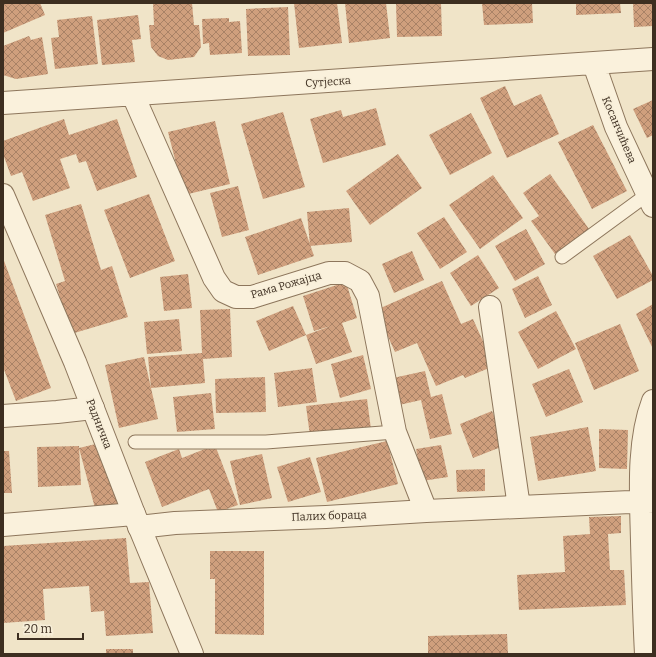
<svg xmlns="http://www.w3.org/2000/svg" width="656" height="657" font-family="Bitter,serif">
	<style>
		.building { fill: url(#building-cross-hatch) }
		.lines { fill: none; stroke-linecap: round; stroke-linejoin: round }
		.service-casing { stroke: #8d765c; stroke-width: 15 }
		.minor-casing { stroke: #8d765c; stroke-width: 24 }
		.tertiary-casing { stroke: #8d765c; stroke-width: 24 }
		.service { stroke: #faf1dc; stroke-width: 13 }
		.minor { stroke: #faf1dc; stroke-width: 22 }
		.tertiary { stroke: #faf1dc; stroke-width: 22 }
		.labels { text-anchor: middle; dominant-baseline: central; stroke-width: 3; stroke-linejoin: round; paint-order: stroke }
		.street-label { font-size: 11px; fill: #3d2e20; stroke: #f7eed8 }
	</style>
	<defs>
		<pattern id="building-cross-hatch" width="8" height="8" patternUnits="userSpaceOnUse"><rect width="8" height="8" fill="#cf9f7d"/><path d="M0 0l8 8M0 8l8-8" fill="none" stroke="#a98266"/></pattern>
	</defs>
	<rect width="100%" height="100%" fill="#f0e4c8"/>
	<path class="building" d="M3,3H40L45,15L3,33Z
		M153,3H192L194,25H199L201,47L194,57L168,60L158,56L151,47L149,25H154Z
		M294,3H337L342,43L299,48Z
		M345,3H386L390,38L349,43Z
		M396,3H441L442,36L397,37Z
		M482,3H532L533,23L484,25Z
		M576,3H620L621,13L576,15Z
		M633,3H653V26L634,27Z
		M288,7L290,55L248,56L246,9Z
		M138,15L141,39L132,40L135,62L102,65L97,20Z
		M92,16L98,64L55,69L51,38L59,37L57,20Z
		M229,18V22L240,21L242,53L210,55L209,43L203,44L202,19Z
		M29,36L31,40L42,37L48,74L16,79L3,75V46Z
		M505,86L514,106L541,94L559,134L507,158L480,98Z
		M653,100V135L647,138L633,109Z
		M376,108L386,145L323,163L310,119L341,110L343,117Z
		M283,112L305,187L263,199L241,124Z
		M471,113L492,153L450,175L429,135Z
		M64,119L69,135L117,119L137,177L97,191L86,161L79,163L76,154L60,159L70,188L33,201L22,172L11,176L3,154V141Z
		M215,121L230,184L184,195L168,132Z
		M593,125L627,191L592,209L558,142Z
		M398,154L422,188L370,225L346,191Z
		M550,174L589,229L555,254L531,221L539,216L523,193Z
		M493,175L523,218L480,249L449,205Z
		M238,186L249,230L222,237L210,193Z
		M149,194L175,261L130,278L104,210Z
		M81,204L101,270L112,266L128,317L71,334L56,284L65,281L45,215Z
		M349,208L352,242L310,246L307,212Z
		M444,217L467,252L440,269L417,233Z
		M301,218L314,256L258,275L245,237Z
		M526,229L545,264L515,281L495,246Z
		M630,235L653,276V280L617,299L593,256Z
		M412,251L424,280L394,293L382,264Z
		M478,255L499,288L471,306L450,273Z
		M3,258L51,388L16,401L3,367Z
		M188,274L192,308L164,311L160,277Z
		M538,276L552,305L525,318L512,289Z
		M442,281L461,324L473,319L494,366L465,378L463,375L436,386L417,343L395,352L376,310Z
		M346,282L357,318L342,323L352,352L316,364L306,335L331,326L314,331L303,296Z
		M653,304V349L636,314Z
		M293,306L306,335L269,351L256,321Z
		M230,309L232,357L203,359L205,383L151,388L158,419L119,428L105,365L144,357L151,388L148,357L202,353L200,310Z
		M556,311L576,349L538,369L518,332Z
		M179,319L182,351L147,354L144,322Z
		M620,324L639,371L594,390L575,343Z
		M363,355L371,389L340,398L331,364Z
		M312,368L317,402L278,407L274,373Z
		M569,369L583,402L546,417L532,384Z
		M425,371L431,397L442,394L452,434L430,439L421,400L399,405L393,378Z
		M265,377L266,412L216,413L215,379Z
		M211,393L215,429L177,432L173,397Z
		M367,399L371,429L310,436L306,406Z
		M492,411L506,445L473,458L460,424Z
		M588,427L596,471L538,481L530,437Z
		M599,429L628,430L627,469L599,468Z
		M387,441L398,484L327,502L316,458Z
		M104,442L121,506L96,512L79,448Z
		M215,445L238,505L218,512L209,489L162,507L145,462L179,449L182,458Z
		M441,445L448,477L422,481L416,449Z
		M79,446L81,485L38,487L37,447Z
		M3,451H9L12,493H3Z
		M262,454L272,498L240,505L230,461Z
		M310,457L321,492L288,502L277,467Z
		M485,469V491L457,492L456,470Z
		M621,516V533L608,534L610,570H624L626,605L519,610L517,575L565,572L563,536L590,534L589,517Z
		M126,538L130,583L149,582L153,633L106,636L104,611L91,612L89,586L43,589L45,620L3,623V546Z
		M210,551H264V635L215,634V579H210Z
		M507,634L508,654H428V636Z
		M106,649H133V654H106Z"/>
	<g class="lines">
		<defs>
			<path id="service" d="M562,257L648,194
				M135,442H266L395,432"/>
			<path id="minor" d="M594,64L616,127L653,206
				M133,95L214,278L223,291L236,297H252L329,273H345L360,281L368,296L395,432L426,511
				M3,103L653,59
				M490,307L519,507
				M3,416L57,412L93,408
				M3,525L134,514
				M139,527L175,523L326,517L426,511L653,501
				M646,654C644,616 643,578 642,541C641,496 637,443 653,401"/>
			<path id="tertiary" d="M3,195L75,362L134,514L192,654"/>
		</defs>
		<use href="#service" class="service-casing"/>
		<use href="#minor" class="minor-casing"/>
		<use href="#tertiary" class="tertiary-casing"/>
		<use href="#service" class="service"/>
		<use href="#minor" class="minor"/>
		<use href="#tertiary" class="tertiary"/>
	</g>
	<g class="labels">
		<g class="street-label">
			<text transform="translate(328 82) rotate(-4)">Сутјеска</text>
			<text transform="translate(619 130) rotate(67)">Косанчићева</text>
			<text transform="translate(286 285) rotate(-16)">Рама Рожајца</text>
			<text transform="translate(99 424) rotate(69)">Радничка</text>
			<text transform="translate(329 516) rotate(-2)">Палих бораца</text>
		</g>
	</g>
	<rect width="656" height="657" fill="none" stroke="#3d2e20" stroke-width="8"/>
	<path d="M18 633v6h65v-6" fill="none" stroke="#3d2e20" stroke-width="2"/>
	<text x="24" y="633" font-size="12" fill="#3d2e20" stroke="#f7eed8" stroke-width="3" paint-order="stroke">20 m</text>
</svg>
